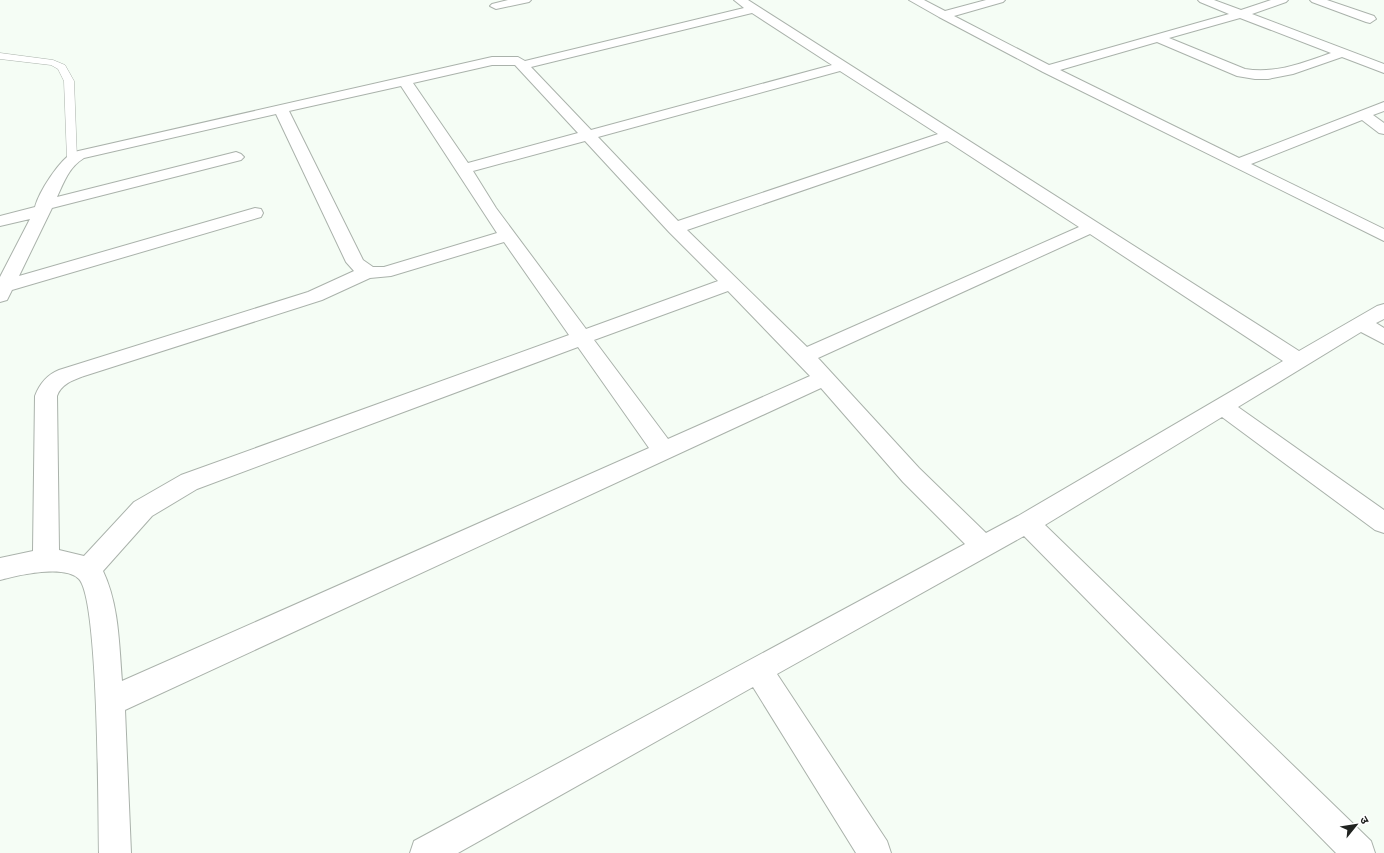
<svg xmlns="http://www.w3.org/2000/svg" width="1384" height="853" font-family="'Asap Condensed','Noto Sans Devanagari',sans-serif">
	<style>
		.lines { fill: none; stroke-linecap: round; stroke-linejoin: round }
		.service-casing { stroke: #aab2ab; stroke-width: 1 }
		.minor-casing { stroke: #aab2ab; stroke-width: 2 }
		.service { fill: #fff; fill-rule: evenodd }
		.minor { fill: #fff; fill-rule: evenodd }
	</style>
	<rect width="100%" height="100%" fill="#f5fdf5"/>
	<g class="lines">
		<defs>
			<path id="service" d="M0,53L53,60L65,65L74,81L77,159L76,161H68L67,159L64,81L58,69L51,65L0,59Z"/>
			<path id="minor" d="M508,0H531L529,2L496,9L490,6L492,4Z
				M734,0H748L1299,351L1377,306L1384,304V319L1376,323L1384,328V344L1361,332L1238,407L1384,510V533L1375,530L1222,417L1045,525L1371,841L1375,853H1336L1024,536L777,674L887,841L891,853H856L753,687L458,853H410L414,841L965,544L903,482L821,388L125,710L131,853H99C98,812 99,600 79,579C65,564 18,575 0,580V558L33,551L35,396C40,383 47,375 59,370L308,292L354,271L346,262L276,114L84,158C69,167 64,182 57,197L236,152L241,154L244,157L241,160L52,208L19,276L255,208L261,209L263,213L261,217L12,290L7,300L0,302V277L30,219L0,226V216L35,207C39,192 59,160 74,152L492,57H518L525,61L744,8ZM752,13L832,65L591,130L531,67ZM492,65H515L578,133L468,163L413,83ZM840,71L938,134L678,221L598,137ZM401,86L497,233L384,267H373L363,260L289,111ZM585,141L669,232L718,281L586,329L496,208L473,171ZM947,141L1079,227L807,347L687,230ZM1090,234L1283,361L1018,516L986,533L919,468L818,358ZM504,242L569,335L181,475L134,502L84,556L59,550L57,396C61,384 73,380 84,376L322,300L370,278L391,276ZM728,291L810,376L668,439L594,340ZM578,347L649,448L122,681C119,644 119,605 103,571L152,516L197,489Z
				M909,0H924L945,11L986,0H1005L1003,2L954,16L1049,65L1229,14L1200,2L1198,0H1214L1241,10L1271,0H1288L1286,2L1252,14L1384,64V73L1342,57L1293,74L1268,79H1255L1237,76L1157,42L1060,70L1239,158L1384,102V111L1373,115L1384,123V134L1379,133L1362,120L1251,164L1384,229V241L1043,72L939,17ZM1240,18L1331,53C1302,63 1276,74 1245,69L1169,38Z
				M1310,0H1327L1374,16L1376,19L1370,23L1366,22L1312,2Z"/>
		</defs>
		<use href="#service" class="service-casing"/>
		<use href="#minor" class="minor-casing"/>
		<use href="#service" class="service"/>
		<use href="#minor" class="minor"/>
	</g>
	<g transform="translate(1356 825) rotate(60)" stroke="#ffffff" stroke-width="3" paint-order="stroke">
	<path d="M0-3L7 15L0 10L-7 15Z" fill="#202320"/>
	<text y="-6" font-size="11" font-weight="bold" text-anchor="middle" fill="#202320">उ</text>
	</g>
</svg>
